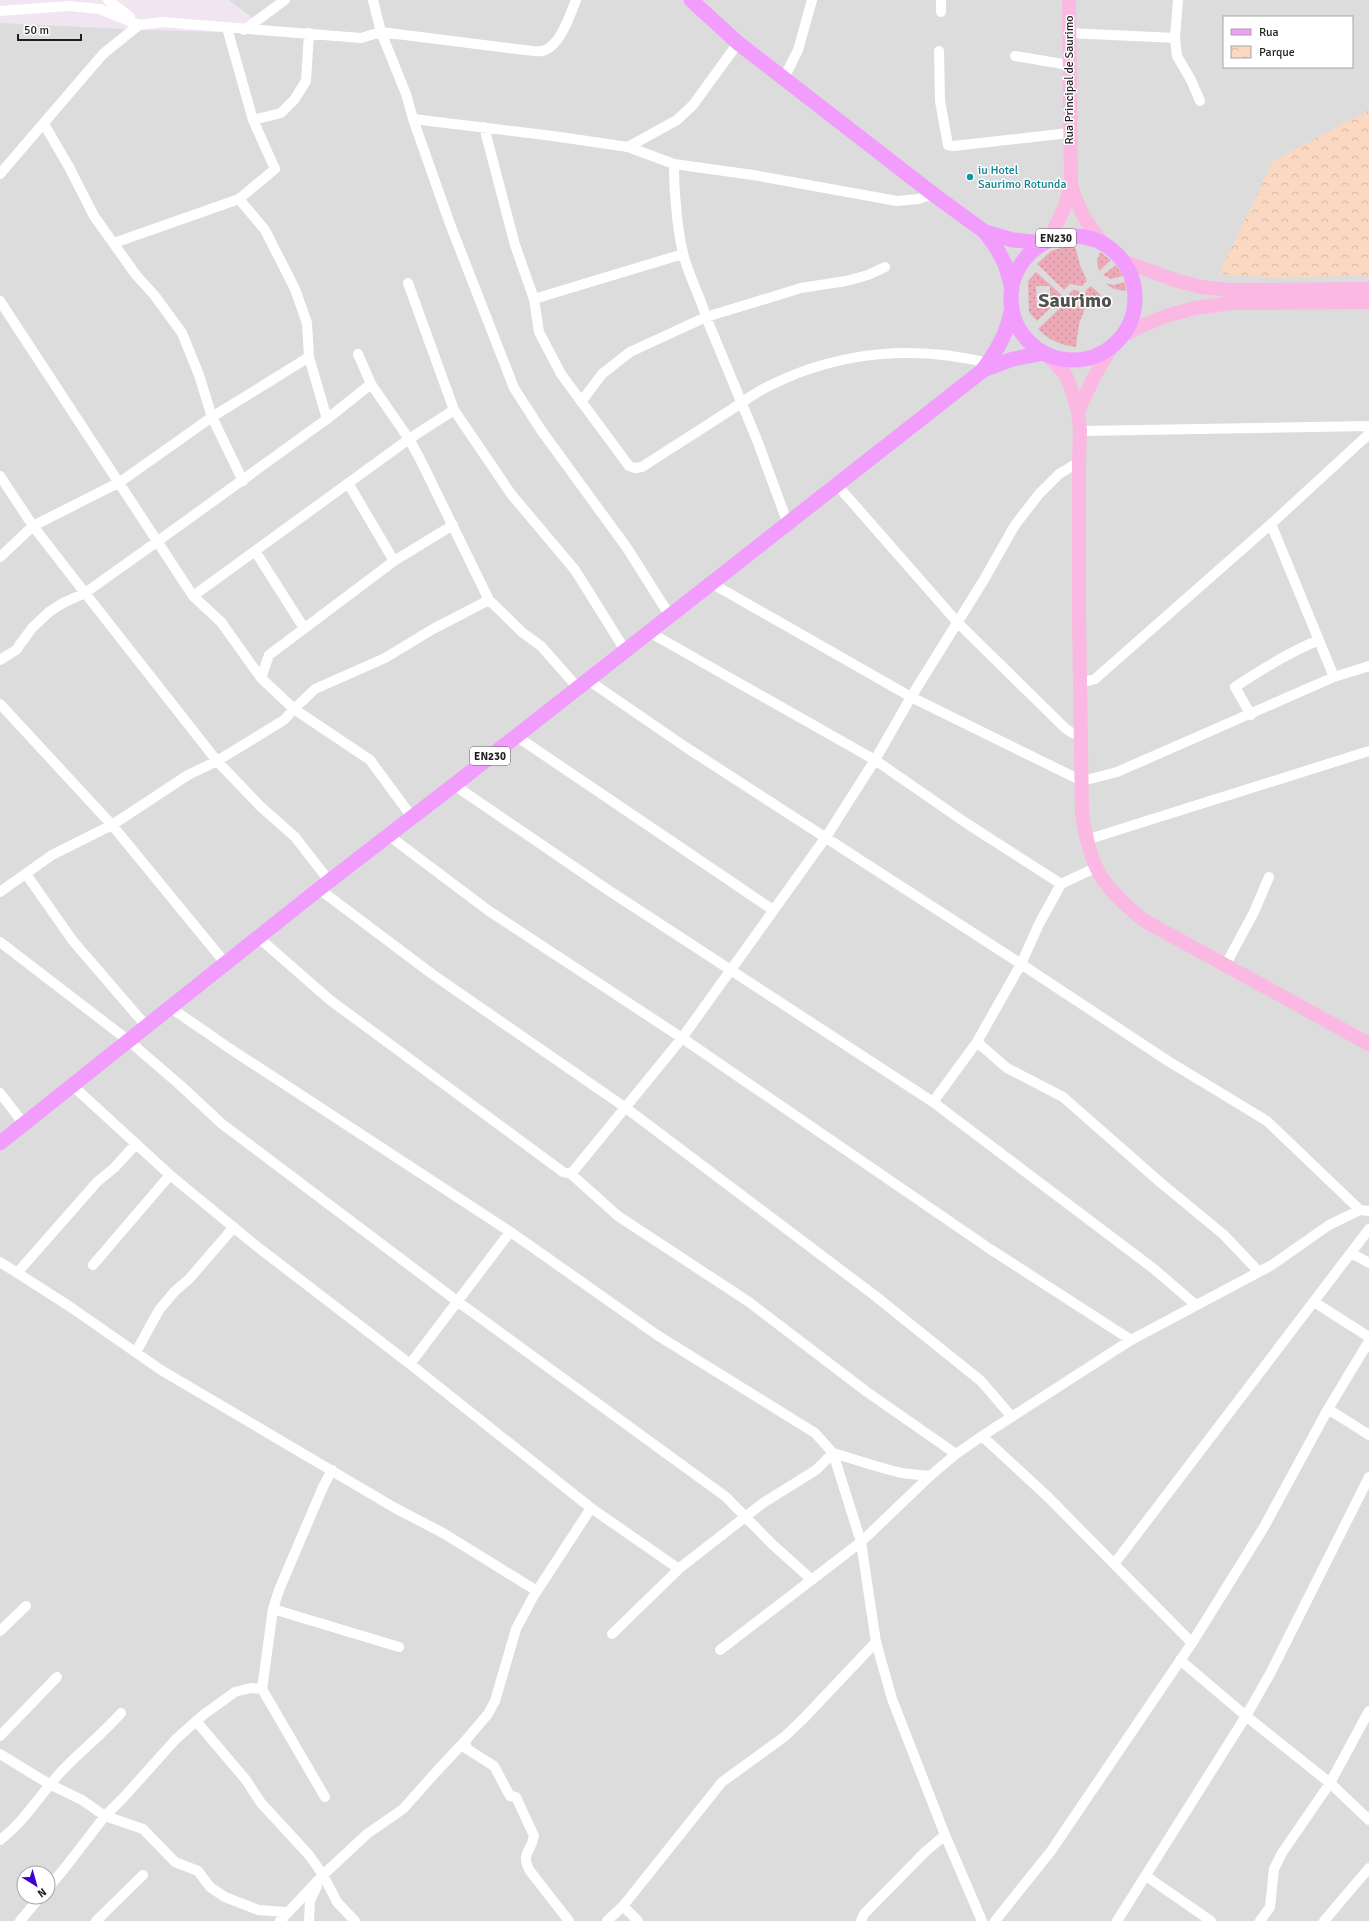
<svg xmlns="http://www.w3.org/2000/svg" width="1369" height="1921" font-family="Signika,sans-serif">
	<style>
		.residential { fill: #dcdcdd; fill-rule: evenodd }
		.grass { fill: url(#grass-dots); fill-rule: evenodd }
		.park { fill: url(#park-crowns) }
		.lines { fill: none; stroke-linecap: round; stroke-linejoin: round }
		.street { stroke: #fff; stroke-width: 10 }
		.secondary { stroke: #fbb8e2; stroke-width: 14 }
		.primary { stroke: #f29cfe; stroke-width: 15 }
		.culture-dot { fill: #0f9aa8; stroke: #fff; stroke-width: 1.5 }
		.labels { text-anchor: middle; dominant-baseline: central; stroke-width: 3; stroke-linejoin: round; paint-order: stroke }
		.shield { fill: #fff; stroke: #626262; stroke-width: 1 }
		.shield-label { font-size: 11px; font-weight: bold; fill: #1f1f1f }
		.street-label { font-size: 12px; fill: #1f1f1f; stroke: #fff }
		.culture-label { font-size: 12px; fill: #0d838f; stroke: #fff; text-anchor: start }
		.town-label { font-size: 20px; font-weight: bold; fill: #525252; stroke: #fff }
	</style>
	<defs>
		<pattern id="grass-dots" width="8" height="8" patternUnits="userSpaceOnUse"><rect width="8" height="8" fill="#ebaab5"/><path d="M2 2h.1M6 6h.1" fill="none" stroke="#c9929b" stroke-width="1.8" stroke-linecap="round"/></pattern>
		<pattern id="park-crowns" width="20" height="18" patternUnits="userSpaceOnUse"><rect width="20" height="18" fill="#fbd8c1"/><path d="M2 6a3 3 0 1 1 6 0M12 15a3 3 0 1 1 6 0" fill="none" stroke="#d7b9a5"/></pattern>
	</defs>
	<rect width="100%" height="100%" fill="#f0e5f0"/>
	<path class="residential" d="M229,0H1369V1921H0V23L146,30L254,33L258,22ZM1224,17H1352V67H1224ZM24,1873H48V1897H24Z"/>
	<path class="grass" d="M1068,246H1075L1080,265L1087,281L1082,286L1070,284L1064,290L1037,264L1051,251Z
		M1100,252L1111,260L1099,271L1097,261Z
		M1116,265L1123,276L1111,279L1103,275Z
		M1036,272L1063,296L1037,321L1029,312L1028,281ZM1036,286H1050V307L1037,308Z
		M1125,282L1126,291L1114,289L1105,283L1113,285Z
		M1091,286L1101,295L1090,304L1085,300L1086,290Z
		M1069 296a6 6 0 1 1 12 0a6 6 0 1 1-12 0Z
		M1065,303L1070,307L1082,306L1085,308L1079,324L1076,347C1060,345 1049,340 1038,329Z"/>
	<path class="park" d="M1369,110V275L1282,278L1219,274L1273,161Z"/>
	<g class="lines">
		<path class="street" d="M108,0L130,17
			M373,0L381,32L406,94L413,119L450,224L514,388L541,430L627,548L670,616
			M0,11L69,6L100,9L139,25
			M941,12V0
			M244,30L285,0
			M1069,33L1175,38L1178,0
			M1175,38L1177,56L1191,80L1200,101
			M939,51L940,101L948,145L953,146L1069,133
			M1015,56L1069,65
			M784,78L798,50L812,0
			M413,119L553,136L628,147L674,164L753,175L897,201L918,199L933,194
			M253,120L281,113L294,100L306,81L309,33
			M44,124L69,167L94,216L136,275L155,296L182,333L199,375L212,417L243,481
			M484,127L515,245L534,299L539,332L561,374L629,466L635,468L642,467C671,448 700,430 729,411C743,402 757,391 773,384C841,351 915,345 988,363
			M628,147L677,120L693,105L738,43
			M674,164C674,190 677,228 683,253C688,275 700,295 706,317L757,440L788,524
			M0,174L103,54L139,25L162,22L361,38L381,32L524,50C529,50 537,52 542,51C560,47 570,15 576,0
			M239,199L265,230L295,289L307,323L309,357L327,419
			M114,243L239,199L275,169L253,120L227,28
			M408,283L454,410
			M534,299L683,254
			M0,301L193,596L221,622L261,678L294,709L315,689L385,658L433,629L489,600
			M358,354L371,384
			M581,402L602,374L630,352L706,317L801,288L846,281L868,275L885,267
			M1080,431L1369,426
			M0,476L33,526L85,593L217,761L260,806L295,837L330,882
			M348,483L394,561
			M837,485L958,623L1065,728L1072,733L1080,734
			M1271,524L1334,677
			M255,551L304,628
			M0,557L33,526L120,482L212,417L309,357
			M711,583L911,697L1082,781L1117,772L1334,677L1369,666
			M193,596L409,439L454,410L511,494L575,570L625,650
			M649,632L875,760L966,823L1061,884
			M0,660L16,650L32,628L49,612L63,603L85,593L158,541L327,419L371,384L409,439L420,459L489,600L523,633L541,646L578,688
			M261,678L269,655L394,561L453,525
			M588,680L687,748L1021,964L1168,1061L1267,1121L1360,1210
			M1080,683L1095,679L1271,524L1369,434
			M0,704L112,825L226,964
			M1251,715L1235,687C1262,669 1289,652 1319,640
			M516,736L773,910
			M454,785L608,890L933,1102L1154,1269L1196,1305
			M388,835L489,911L682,1038L990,1249L1131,1340
			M1086,840L1369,751
			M26,874L73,941L147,1027
			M319,889L432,974L626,1108L874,1295L981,1381L1012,1417
			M0,892L52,855L112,825L188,775L217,761L284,720L294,709L370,760L412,817
			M259,938L330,1000L563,1172L571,1174L618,1216L749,1302L867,1392L956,1454
			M0,942L129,1041L180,1085L222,1124L457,1301L726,1497L772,1544L812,1580
			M1225,966L1254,912L1269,877
			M171,1008L229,1048L515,1235L657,1335L815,1433L833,1453L861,1542L876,1642L892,1699L945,1835L982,1921
			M977,1042L1007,1068L1063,1097L1161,1183L1224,1235L1259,1272
			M73,1086L170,1175L255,1245L410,1364L591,1508L679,1569
			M0,1093L24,1124
			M933,1102L977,1042L1021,964L1039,924L1061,884L1095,868
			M571,1174L682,1038L826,837L875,760L911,697L985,578L1015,525L1039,494L1059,474L1079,462
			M1351,1253L1369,1263
			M0,1262L69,1306L161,1370L395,1508L443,1533L537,1591
			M93,1265L170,1175
			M17,1273L97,1182L114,1168L136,1144
			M1314,1302L1369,1337
			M136,1352L159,1310L175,1291L189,1279L234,1227
			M410,1364L510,1232
			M1328,1409L1369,1435
			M982,1436L1048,1497L1192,1643
			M1114,1564L1369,1229
			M273,1609L399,1647
			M0,1631L26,1606
			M612,1634L681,1567L763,1503L816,1470L833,1453L879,1467L901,1473L930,1476
			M720,1650L861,1542L930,1476L956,1454L982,1436L1131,1340L1272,1265L1329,1225L1360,1210L1369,1211
			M1180,1660L1246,1716L1330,1783L1369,1820
			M196,1721L246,1780L261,1803L309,1855L323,1875L337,1902L355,1921
			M0,1736L57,1677
			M0,1754L49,1784L82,1800L105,1816L143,1829L175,1862L198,1871L210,1887L225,1897L258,1910L286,1912
			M325,1797L262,1689L273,1609L279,1590L323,1487L332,1470
			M0,1840C24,1822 39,1796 59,1774C79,1752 102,1735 121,1713
			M1146,1876L1211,1921
			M48,1888L64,1869L105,1816L124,1797L176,1739L203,1715L235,1692L251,1688L262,1689
			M623,1906L638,1921
			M20,1921L40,1897
			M96,1921L143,1875
			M280,1921L323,1875L367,1834L403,1809L436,1772L465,1741
			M309,1921L310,1901L317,1886
			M569,1921L530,1871C520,1853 531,1853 534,1836L516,1797L510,1796L494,1766L467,1749L465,1741L488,1714L495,1701L516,1629L533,1597L591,1508
			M607,1921L623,1906L722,1782L784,1737L804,1718L876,1642
			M861,1921L864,1914L925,1852L945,1835
			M995,1921L1051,1851L1192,1643L1264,1527L1328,1409L1369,1341
			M1117,1921L1246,1716L1271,1672L1369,1477
			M1260,1921L1270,1907L1274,1869L1282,1853L1330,1783L1369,1711
			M1324,1921L1369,1868"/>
		<path class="secondary" d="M1071,185C1078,207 1086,224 1102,242
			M1049,240L1065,206L1071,184L1069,0
			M1125,262L1178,281L1201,287L1230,290L1369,289
			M1122,336L1139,327L1166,316L1195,308L1230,303L1369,302
			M1047,354L1065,374L1070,385L1078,411L1080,431L1079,462V617L1082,813C1090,868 1101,886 1145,921L1369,1044
			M1078,411L1094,377L1110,349"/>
		<path class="primary" d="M691,0L738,43L933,194L985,232L996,247L1005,264L1012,288
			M985,232L1013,240L1043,243
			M1011 298a62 62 0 1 1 124 0a62 62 0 1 1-124 0Z
			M983,370L1013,359L1044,353
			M0,1143L319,889L454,785L982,371C997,351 1008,332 1012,307"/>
	</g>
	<circle class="culture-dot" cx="970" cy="177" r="4"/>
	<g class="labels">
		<g class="shield">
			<rect x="1036" y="229" width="40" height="18" rx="3"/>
			<rect x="470" y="747" width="40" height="18" rx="3"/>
		</g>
		<g class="shield-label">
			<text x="1056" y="238">EN230</text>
			<text x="490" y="756">EN230</text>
		</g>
		<g class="street-label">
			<text transform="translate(1069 80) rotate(-90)">Rua Principal de Saurimo</text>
		</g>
		<g class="culture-label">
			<text x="978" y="170">iu Hotel<tspan x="978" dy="14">Saurimo Rotunda</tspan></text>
		</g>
		<g class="town-label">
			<text x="1075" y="300">Saurimo</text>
		</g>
	</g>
	<rect x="1223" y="16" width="130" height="52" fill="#ffffff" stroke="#a5a5a5"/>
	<rect x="1231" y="29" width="20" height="6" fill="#f29cfe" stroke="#a5a5a5"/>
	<text x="1259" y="36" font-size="12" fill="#1f1f1f">Rua</text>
	<rect x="1231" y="46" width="20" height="12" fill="url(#park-crowns)" stroke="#a5a5a5"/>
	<text x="1259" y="56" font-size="12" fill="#1f1f1f">Parque</text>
	<g transform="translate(36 1885) rotate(143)"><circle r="19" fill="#ffffff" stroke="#a5a5a5"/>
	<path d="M0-3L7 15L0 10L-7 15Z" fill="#4000ce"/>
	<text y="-6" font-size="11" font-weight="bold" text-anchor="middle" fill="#1f1f1f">N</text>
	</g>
	<path d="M18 34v6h63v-6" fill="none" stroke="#1f1f1f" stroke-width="2"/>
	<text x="24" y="34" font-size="12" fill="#1f1f1f" stroke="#ffffff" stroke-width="3" paint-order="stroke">50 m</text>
</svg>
